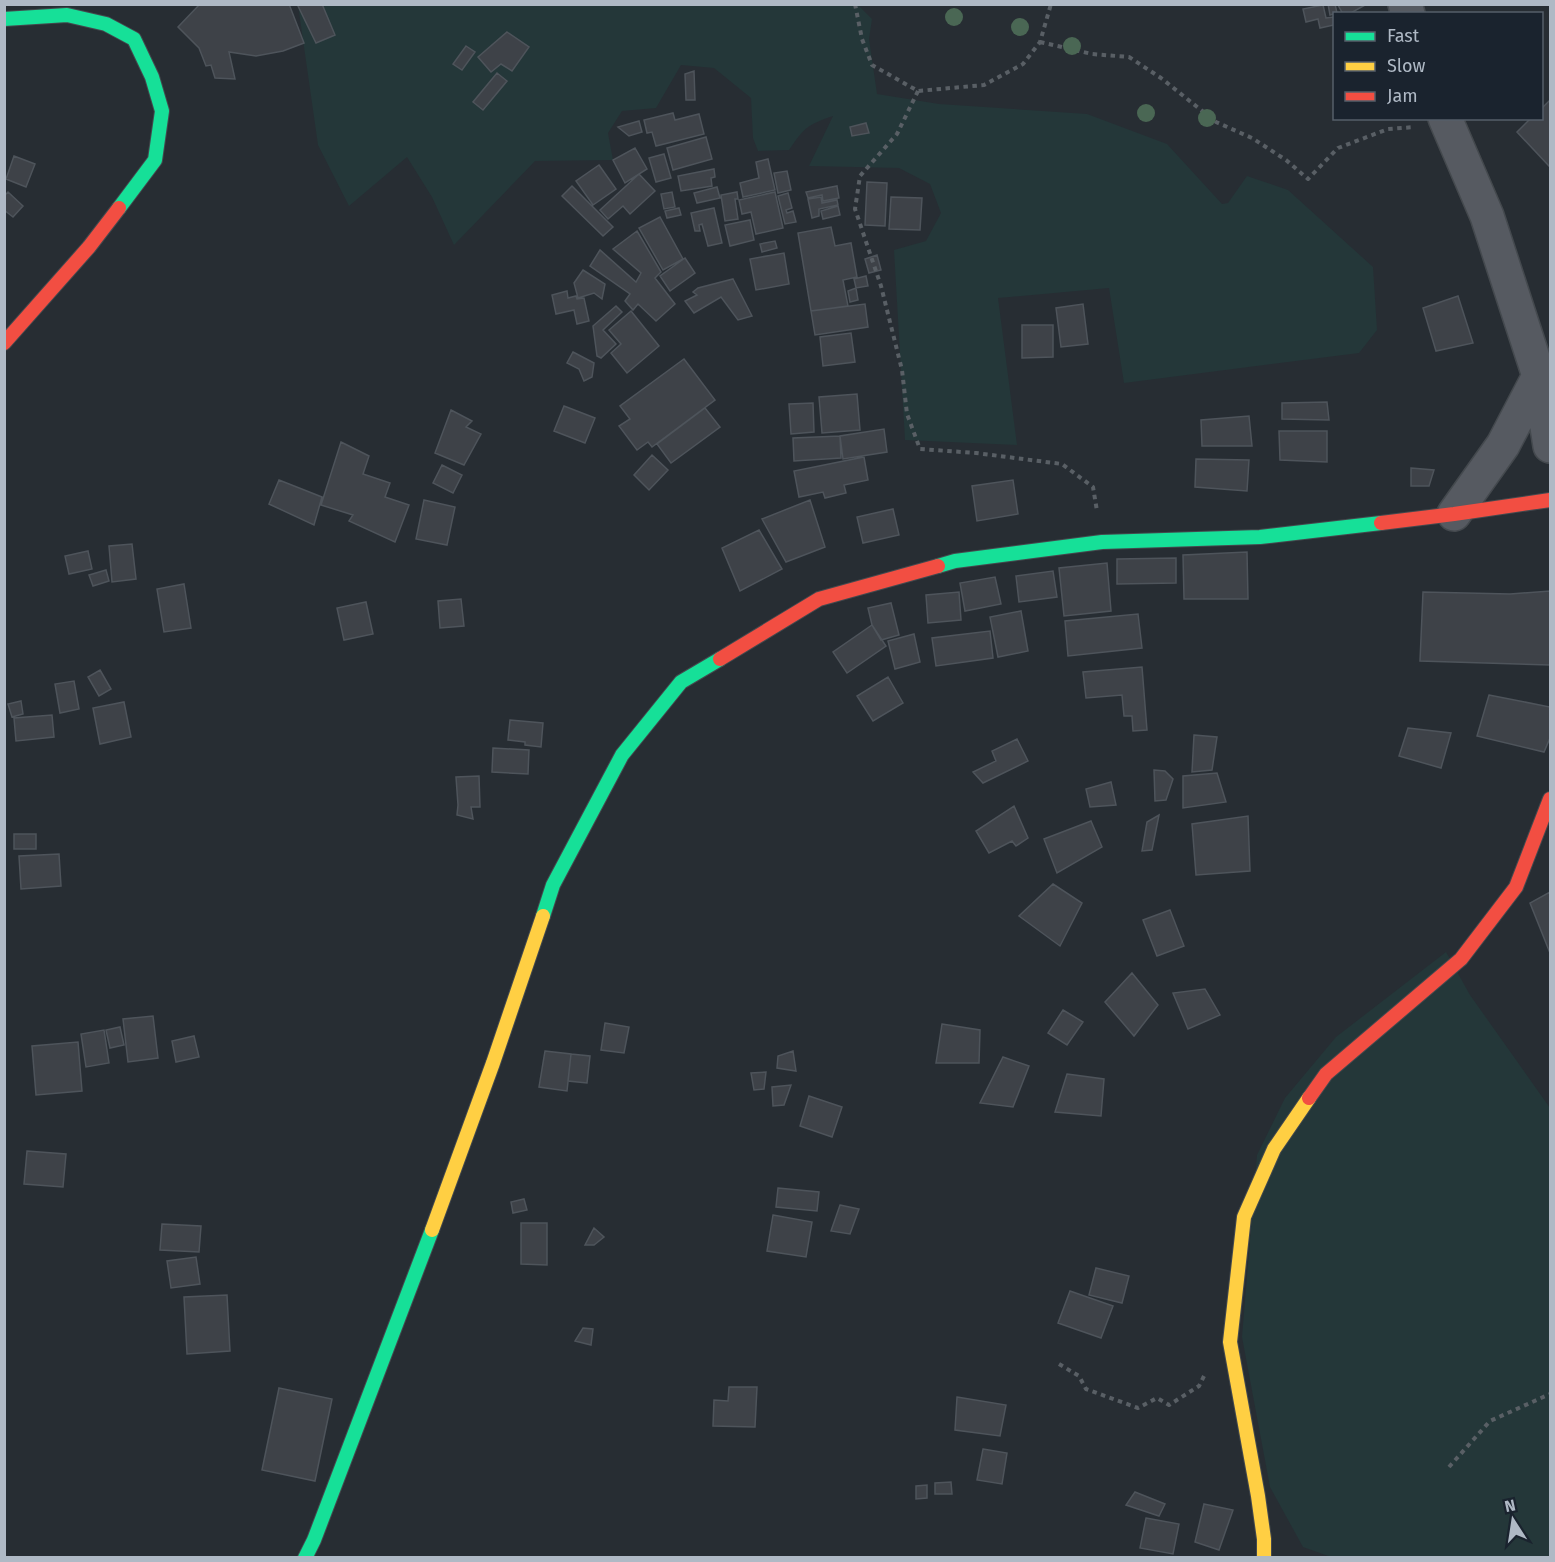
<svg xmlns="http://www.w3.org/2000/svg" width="1555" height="1562" font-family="'Fira Sans',sans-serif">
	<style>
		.green { fill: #243739 }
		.building { fill: #3e4248; stroke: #4e545b; stroke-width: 1.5 }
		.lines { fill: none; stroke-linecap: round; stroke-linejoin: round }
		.street-casing { stroke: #44494e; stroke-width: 36 }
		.fast-casing { stroke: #44494e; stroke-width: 16 }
		.slow-casing { stroke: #44494e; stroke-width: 16 }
		.jam-casing { stroke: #44494e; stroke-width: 16 }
		.path { stroke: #595f65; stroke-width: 4; stroke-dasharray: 4.5 4.5; stroke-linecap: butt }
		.street { stroke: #565a61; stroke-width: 33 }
		.fast { stroke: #16e098; stroke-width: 14 }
		.slow { stroke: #ffcf43; stroke-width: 14 }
		.jam { stroke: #f24e42; stroke-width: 14 }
		.tree { fill: #4a6754 }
	</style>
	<rect width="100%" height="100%" fill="#272d33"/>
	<path class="green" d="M298,5H858L872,19L869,39L877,94L939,104L1087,114L1167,144L1222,204L1228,203L1247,176L1288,190L1373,267L1377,330L1359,353L1124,383L1109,288L998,298L1017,445L905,440L894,250L926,241L941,213L930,184L899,168L809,166L833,116C807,125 805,127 789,150L758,151L753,138L751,98L714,68L681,65L656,108L622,111L608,133L613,160L535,161L454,245L432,197L407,157L349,206L318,145Z
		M1446,952L1470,995L1550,1108V1557L1334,1558L1303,1547L1270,1487L1242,1337L1257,1155L1285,1098L1336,1037Z"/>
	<path class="building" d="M200,4H289L304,43L283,51L256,56L229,52L235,79L215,78L211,65L206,66L199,48L178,27Z
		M297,4H322L335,35L316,43Z
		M1328,4H1335L1337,13L1330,15Z
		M1340,4H1367L1349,14H1343L1338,5Z
		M1323,5L1326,18L1334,17V25L1320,28L1318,19L1306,22L1303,9Z
		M507,32L529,47L512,71L501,64L491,72L478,57Z
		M466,46L475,52L462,70L453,64Z
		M694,71L695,100H686L685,74Z
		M497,73L507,81L483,110L473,102Z
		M1550,100V167L1517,132L1531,118H1542V108Z
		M673,113L675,120L699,114L704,134L656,146L652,132L647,133L644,120Z
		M639,121L642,132L629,136L618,127Z
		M866,123L869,133L852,136L850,127Z
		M706,137L712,159L673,170L667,148Z
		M635,148L647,169L625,183L613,160Z
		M664,154L671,178L656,182L649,158Z
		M14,156L35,164L26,187L6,179Z
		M768,159L775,190L743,197L740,183L759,178L756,162Z
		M599,165L616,189L593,205L576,181Z
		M714,169L715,177L711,178L712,186L681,191L678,176Z
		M787,171L791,190L778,193L774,173Z
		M639,174L655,191L630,214L623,206L608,219L600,210Z
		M867,182L887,183L885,226L865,225Z
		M572,186L613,227L603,236L562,196Z
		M837,186L839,198L823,201L822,195L808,198L806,192Z
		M717,187L720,198L697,203L694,193Z
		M8,192L23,206L13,217L4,210V196Z
		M672,192L675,207L664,209L661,194Z
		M737,192L738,199H735L738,219L725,221L721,195Z
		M775,192L783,228L756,234L751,212L742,214L739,200Z
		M788,193L792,208L786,210L787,213L793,211L796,222L785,224L778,196Z
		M821,197L822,203L837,200L838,205L819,209V216L812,218L808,199Z
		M891,197L922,198L920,230L889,229Z
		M838,206L840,215L823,219L821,211Z
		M679,208L681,215L667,218L665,211Z
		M714,208L722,243L708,246L702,224L699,225L700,231H695L691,213Z
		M660,217L683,259L663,270L639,228Z
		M750,220L754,240L730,246L725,225Z
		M831,227L835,246L851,243L857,277L843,280L848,306L811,311L798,233Z
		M637,231L661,272L655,278L675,304L656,321L638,304L633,310L625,301L630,294L590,266L600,250L636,282L641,273L613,249Z
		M775,241L777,248L762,252L760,244Z
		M784,253L789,284L756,290L750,259Z
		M877,255L881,270L869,273L865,259Z
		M685,258L695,273L670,291L660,276Z
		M583,270L605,284L602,299L594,293L578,298L574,283Z
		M866,276L868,286L856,288L854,279Z
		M733,279L752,316L738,320L721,297L694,313L685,301L697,295L693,292L698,288Z
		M856,288L858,300L850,302L848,291Z
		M567,291L568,298L576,296L577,299L584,298L589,321L577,324L574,310L556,314L552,295Z
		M1458,296L1473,343L1436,351L1423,308Z
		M865,304L868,327L815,335L811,311Z
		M1083,304L1088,344L1061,347L1056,308Z
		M616,306L622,312L603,330L616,344L601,358L597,356L593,326Z
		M631,311L659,346L627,373L611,353L621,344L609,330Z
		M1022,325H1053V357L1022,358Z
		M851,333L855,362L823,366L820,337Z
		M573,352L594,363L592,377L584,381L579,369L567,363Z
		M684,359L715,400L652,447L648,442L637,450L619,426L630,419L620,406Z
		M857,394L860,430L822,433L819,397Z
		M1327,402L1329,420L1282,419V403Z
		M813,403L814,432L791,434L789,404Z
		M564,406L595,418L585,443L554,431Z
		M705,408L720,427L671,463L657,444Z
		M451,410L472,421L466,427L481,434L464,465L435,453Z
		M1249,416L1252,446H1202L1201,420Z
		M884,429L887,452L843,459L840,436Z
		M1279,431H1327V462L1280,460Z
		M840,436L841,458L794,461L793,438Z
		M341,442L369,456L363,474L390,483L385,497L409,505L395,542L349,521L353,515L321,505Z
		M652,455L668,470L649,490L634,475Z
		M864,457L868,480L844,485L846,493L825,498L823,492L799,497L794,471Z
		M1196,459L1249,460L1247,491L1195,487Z
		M442,465L462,475L453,493L433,483Z
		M1411,468L1434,470L1429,486H1411Z
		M279,480L322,497L314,525L269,504Z
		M1013,480L1018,514L977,521L972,486Z
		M424,500L455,507L447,545L416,539Z
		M810,500L825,547L786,562L762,519Z
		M893,509L899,535L863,543L857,517Z
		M759,530L782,569L740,591L722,548Z
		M132,544L136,579L112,582L109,546Z
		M88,551L92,569L69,574L65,556Z
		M1247,552L1248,599H1184L1183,555Z
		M1176,558V583L1117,584V559Z
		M1107,563L1111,611L1064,616L1059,568Z
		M106,570L109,581L93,586L89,575Z
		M1053,571L1057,597L1019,602L1016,576Z
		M995,577L1001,604L965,611L960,583Z
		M184,584L191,628L164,632L157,589Z
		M1550,591V665L1420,661L1423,592L1510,594Z
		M959,592L961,620L928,623L926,595Z
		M461,599L464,626L440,628L438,601Z
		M366,602L373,634L344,640L337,608Z
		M891,603L899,635L881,640L872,625L868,608Z
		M1021,611L1028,651L998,657L990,617Z
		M1138,614L1142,648L1068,656L1065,621Z
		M872,625L886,646L847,673L833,652Z
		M990,631L993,658L936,666L932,638Z
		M914,634L920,662L895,669L888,641Z
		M1142,667L1147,730L1133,731L1132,716H1124L1122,695L1086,698L1083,672Z
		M100,670L111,689L99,696L88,677Z
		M888,677L903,703L873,721L857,696Z
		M74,681L79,709L60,713L55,684Z
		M1489,695L1550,707V738L1544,752L1477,736Z
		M21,701L23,714L12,717L8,704Z
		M124,702L131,737L100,744L93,708Z
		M52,715L54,737L16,741L14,718Z
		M510,720L543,723L541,747L525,745V742L508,740Z
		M1408,728L1451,733L1441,768L1399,756Z
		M1194,735L1217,737L1212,770L1192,772Z
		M1017,739L1028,761L983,783L973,772L996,761L992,751Z
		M493,748L529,750L528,774L492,772Z
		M1154,770L1165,771L1173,779L1166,800L1155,801Z
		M1217,773L1226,802L1183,808V776Z
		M479,776L480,807H471L473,819L457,815L458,805L456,777Z
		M1111,782L1116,805L1090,807L1086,789Z
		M1014,806L1028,838L1016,846L1012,841L989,853L976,831Z
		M1159,815L1152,850L1142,851L1147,822Z
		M1248,816L1250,871L1196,875L1192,824Z
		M1091,821L1102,847L1057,873L1044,839Z
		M14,834H36V849H14Z
		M59,854L61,886L21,889L19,856Z
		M1053,884L1082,903L1060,946L1019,916Z
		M1550,892V953L1530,903Z
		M1170,910L1184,946L1157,956L1143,920Z
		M1132,973L1158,1005L1134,1036L1105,1002Z
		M1205,989L1220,1015L1188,1029L1173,993Z
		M1063,1010L1083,1022L1067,1045L1048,1033Z
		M153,1016L158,1058L128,1062L123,1019Z
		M605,1023L629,1027L624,1053L601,1050Z
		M942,1024L980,1030L979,1063H936Z
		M120,1027L124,1045L110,1048L106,1030Z
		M104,1030L109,1063L86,1067L81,1034Z
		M194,1036L199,1057L176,1062L172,1041Z
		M78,1042L82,1091L36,1095L32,1046Z
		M545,1051L571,1054L567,1091L539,1087Z
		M793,1051L796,1071L777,1068L778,1056Z
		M571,1054L590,1056L587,1083L568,1081Z
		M1003,1057L1029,1066L1013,1107L980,1103Z
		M766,1072L764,1089L754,1090L751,1073Z
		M1067,1074L1104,1079L1101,1116L1055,1112Z
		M791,1085L784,1105L773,1106L772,1087Z
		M809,1096L842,1107L832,1137L800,1126Z
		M27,1151L66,1154L63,1187L24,1184Z
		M778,1188L819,1192L817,1211L776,1207Z
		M524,1199L527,1210L513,1213L511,1202Z
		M840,1205L859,1209L850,1234L831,1231Z
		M773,1215L812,1222L806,1257L767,1251Z
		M521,1223H547V1265L521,1264Z
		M162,1224L201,1226L199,1252L160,1250Z
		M594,1228L604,1237L594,1245H585Z
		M196,1257L200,1284L171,1288L167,1261Z
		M1096,1268L1129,1276L1122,1303L1089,1295Z
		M1070,1291L1113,1306L1101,1338L1058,1323Z
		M227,1295L230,1351L187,1354L184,1297Z
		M583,1328L593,1329L591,1345L575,1341Z
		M729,1387H757L755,1427L713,1426L714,1400L728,1401Z
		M279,1388L332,1399L315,1481L262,1470Z
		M957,1397L1006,1405L1000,1436L955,1430Z
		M983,1449L1007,1453L1002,1484L977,1480Z
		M951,1482L952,1494H935V1483Z
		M927,1485V1498L916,1499V1486Z
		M1135,1492L1165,1504L1159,1516L1126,1505Z
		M1204,1504L1233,1510L1219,1550L1195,1542Z
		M1146,1518L1179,1524L1173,1554L1140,1548Z"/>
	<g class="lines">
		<defs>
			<path id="street" d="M1405,4L1408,14
				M1445,118L1487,216L1539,376L1503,445L1454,514
				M1543,370L1539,376L1550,446"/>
			<path id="fast" d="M4,19L67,15L106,24L134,39L152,77L162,111L155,160L119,208
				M938,566L955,561L1102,542L1260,537L1381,523
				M543,916L553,885L622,755L681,682L720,659
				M305,1558L314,1540L432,1230"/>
			<path id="slow" d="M432,1230L493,1063L543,916
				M1264,1558V1539L1258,1496L1230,1342L1244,1217L1274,1149L1309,1098"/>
			<path id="jam" d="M4,343L89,247L119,208
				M1381,523L1454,514L1550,500
				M720,659L819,599L938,566
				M1309,1098L1326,1074L1461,959L1516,887L1550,799"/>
		</defs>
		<use href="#street" class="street-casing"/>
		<use href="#fast" class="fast-casing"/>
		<use href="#slow" class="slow-casing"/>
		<use href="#jam" class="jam-casing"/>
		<path class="path" d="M855,4L862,39L872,65L918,91L984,85L1023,64L1040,42L1051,4
			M1040,42L1092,54L1129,57L1161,78L1216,122L1252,138L1286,160L1308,179L1338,148L1388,129L1415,127
			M918,91L897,134L860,176L855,209L881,286L902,370L907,414L920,449L976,453L1062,464L1093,487L1097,511
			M1059,1364L1079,1376L1086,1389L1138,1408L1157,1398L1169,1405L1199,1386L1204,1376
			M1449,1467L1490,1421L1550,1394"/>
		<use href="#street" class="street"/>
		<use href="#fast" class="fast"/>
		<use href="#slow" class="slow"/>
		<use href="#jam" class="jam"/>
	</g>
	<g class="tree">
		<circle cx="954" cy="17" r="9"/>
		<circle cx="1020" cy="27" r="9"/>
		<circle cx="1072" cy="46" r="9"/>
		<circle cx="1146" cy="113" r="9"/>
		<circle cx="1207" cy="118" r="9"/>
	</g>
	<rect width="1555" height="1562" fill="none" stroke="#afb9c5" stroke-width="12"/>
	<rect x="1333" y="12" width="210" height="108" fill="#1a232e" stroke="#565f6a" stroke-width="1.5"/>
	<rect x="1345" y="32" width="30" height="9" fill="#16e098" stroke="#565f6a" stroke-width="1.5"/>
	<text x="1387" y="42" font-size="18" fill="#afb9c5">Fast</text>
	<rect x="1345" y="62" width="30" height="9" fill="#ffcf43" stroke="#565f6a" stroke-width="1.5"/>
	<text x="1387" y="72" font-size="18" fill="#afb9c5">Slow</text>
	<rect x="1345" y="92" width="30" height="9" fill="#f24e42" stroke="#565f6a" stroke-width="1.5"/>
	<text x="1387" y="102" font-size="18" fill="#afb9c5">Jam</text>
	<g transform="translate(1513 1520) rotate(348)" stroke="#1a232e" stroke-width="4.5" paint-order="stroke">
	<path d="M0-4.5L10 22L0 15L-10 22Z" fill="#afb9c5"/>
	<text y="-9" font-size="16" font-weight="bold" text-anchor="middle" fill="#afb9c5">N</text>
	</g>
</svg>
